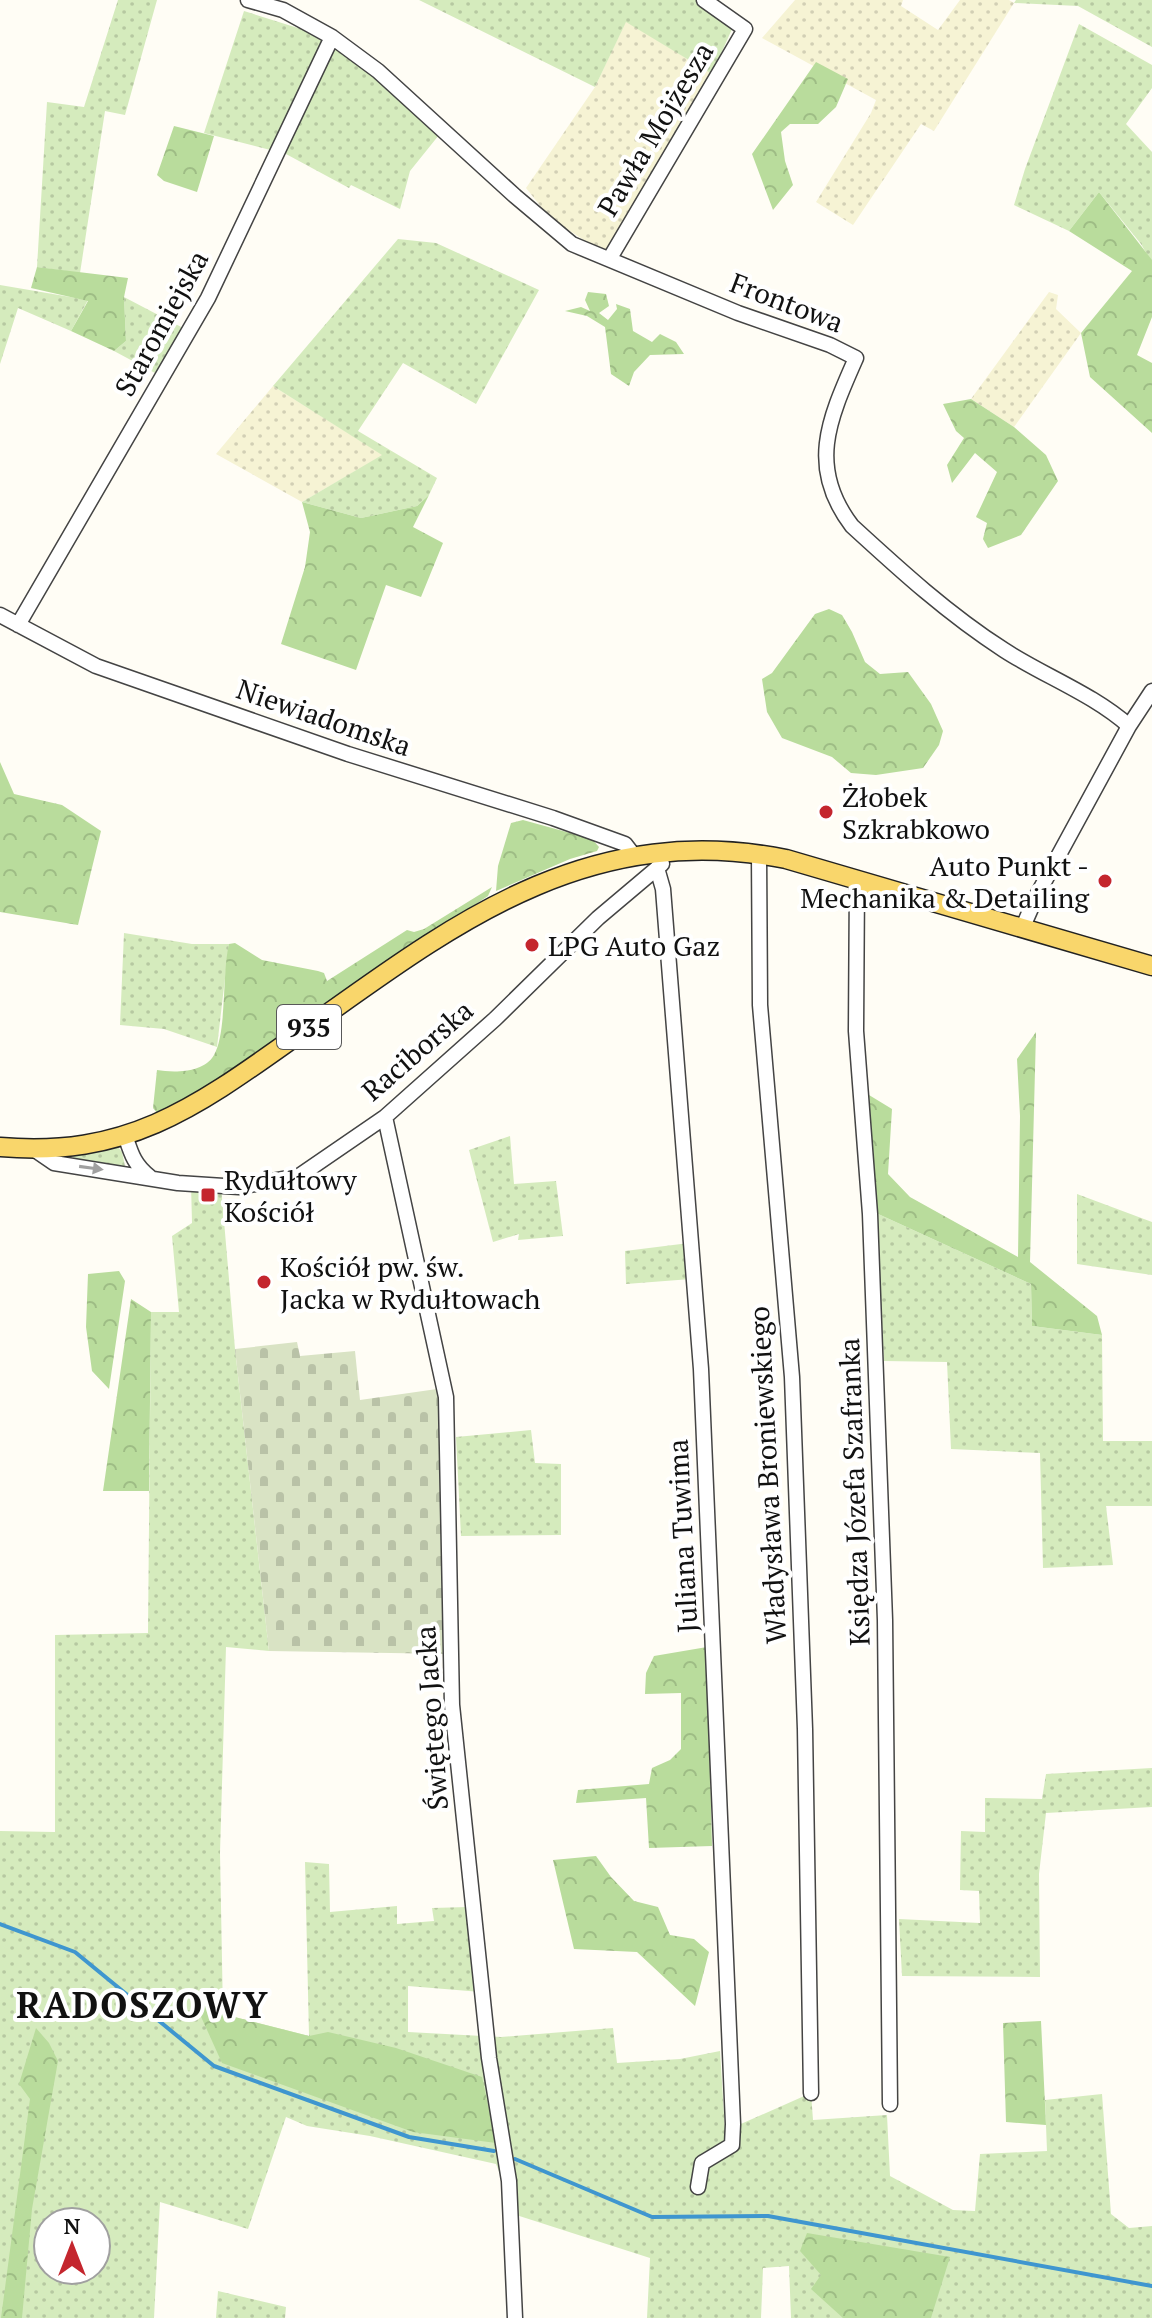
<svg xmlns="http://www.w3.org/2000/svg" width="1152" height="2318" font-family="'PT Serif',serif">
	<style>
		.farmland { fill: url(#farmland-dots) }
		.grass { fill: url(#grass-dots); fill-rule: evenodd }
		.forest { fill: url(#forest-crowns) }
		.cemetery { fill: url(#cemetery-stones) }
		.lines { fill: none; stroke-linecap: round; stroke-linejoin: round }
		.stream { stroke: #3f96cf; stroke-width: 4 }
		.minor-casing { stroke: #444; stroke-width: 17 }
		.major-casing { stroke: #222; stroke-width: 21 }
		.minor { stroke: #fff; stroke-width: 14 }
		.major { stroke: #f9d66b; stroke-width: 18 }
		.oneway { fill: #a0a0a0 }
		.poi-dot { fill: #c4262e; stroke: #fff; stroke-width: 3 }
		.labels { text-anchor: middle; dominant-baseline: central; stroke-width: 8; stroke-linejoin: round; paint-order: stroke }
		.shield { fill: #fff; stroke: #585858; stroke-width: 2 }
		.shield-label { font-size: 26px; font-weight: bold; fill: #111 }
		.street-label { font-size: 28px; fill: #111; stroke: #fff }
		.poi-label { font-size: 28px; fill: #111; stroke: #fff; text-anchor: start }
		.district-label { font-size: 36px; font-weight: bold; letter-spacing: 2px; fill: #111; stroke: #fff }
	</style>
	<defs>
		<pattern id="farmland-dots" width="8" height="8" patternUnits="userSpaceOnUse" patternTransform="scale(2)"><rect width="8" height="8" fill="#f6f3d4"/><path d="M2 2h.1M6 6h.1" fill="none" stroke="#d2cfb5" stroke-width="1.8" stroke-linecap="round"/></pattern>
		<pattern id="grass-dots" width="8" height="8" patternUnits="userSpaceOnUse" patternTransform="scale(2)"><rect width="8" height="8" fill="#d5ebbd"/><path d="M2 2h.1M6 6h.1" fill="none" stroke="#b6c8a1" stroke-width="1.8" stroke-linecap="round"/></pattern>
		<pattern id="forest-crowns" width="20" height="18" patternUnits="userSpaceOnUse" patternTransform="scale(2)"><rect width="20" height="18" fill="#b9dc9c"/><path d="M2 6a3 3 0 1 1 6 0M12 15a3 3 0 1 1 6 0" fill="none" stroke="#9ebc85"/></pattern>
		<pattern id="cemetery-stones" width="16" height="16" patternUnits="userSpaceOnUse" patternTransform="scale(2)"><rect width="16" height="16" fill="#d9e3c4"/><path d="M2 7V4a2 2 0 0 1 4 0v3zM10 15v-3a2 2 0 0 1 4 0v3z" fill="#b9c2a7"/></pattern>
	</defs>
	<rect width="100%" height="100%" fill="#fffdf5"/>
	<path class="farmland" d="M795,0H903L901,6L938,30L960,0H1009L1014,3L934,131L921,124L853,225L816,202L871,113L876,100L762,38Z
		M626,21L712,74L608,251L587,242L550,218L526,188L595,87Z
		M1049,292L1058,295L1056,309L1081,333L1014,427L971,399Z
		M273,386L383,455L302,502L216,454Z"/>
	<path class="grass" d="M118,0H157L125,115L105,111L80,273L37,267L47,102L84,107Z
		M419,0H699L732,29L712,74L626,22L595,87Z
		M1016,0H1152V47L1078,6L1014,3Z
		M244,11L301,29L354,59L439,135L410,171L400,209L351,185L349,188L286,154L204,133Z
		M1079,24L1152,65V88L1126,124L1152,152V263L1141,244L1099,192L1069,231L1014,205L1025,169Z
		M398,239L436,243L539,290L476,404L403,363L358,431L437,478L429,495L417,506L361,518L302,502L382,455L273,386Z
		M0,285L88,300L71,331L18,308L0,364Z
		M124,297L185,329L155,373L114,351L126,341Z
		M124,933L192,944H229L217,1047L164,1029L120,1025Z
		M510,1136L514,1184L556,1181L563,1236L518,1240L519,1234L493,1242L469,1150Z
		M117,1146L122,1152L125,1166L122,1167L73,1158L74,1154Z
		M191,1184L221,1186L235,1349L269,1651L226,1647L220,1853L223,2014L309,2036L305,1862L329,1864L330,1912L397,1906V1924L434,1921L432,1908L468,1907L481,1992L408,1986V2032L501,2037L613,2028L617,2063L680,2059L720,2051L725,2131L811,2093L813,2120L887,2115L890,2176L953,2210L975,2211L980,2154L1047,2151L1045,2100L1102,2094L1111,2214L1129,2228L1152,2226V2318H791L789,2266L763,2268L761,2318H647L650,2258L510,2213L509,2197L496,2164L370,2136L307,2126L286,2117L248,2229L160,2202L154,2318H0V1831L55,1832V1635L148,1633L151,1312H179L172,1236L192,1223ZM48,2222H96V2270H48Z
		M1077,1194L1152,1222V1275L1077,1264Z
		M876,1213L1031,1284L1032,1326L1102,1335L1103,1441H1152V1506H1106L1113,1565L1043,1568L1040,1453L951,1449L947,1362L884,1361Z
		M689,1243L691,1279L626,1284L625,1251Z
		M531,1430L535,1463L561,1464V1535L461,1536L456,1437Z
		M1152,1768V1807L1046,1813L1039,1874L1040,1977L902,1976L899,1919L980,1923L979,1891L960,1890L961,1831L985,1832V1798L1042,1799L1046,1774Z
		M218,2291L286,2307L285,2318H216Z"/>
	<path class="forest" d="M816,62L848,79L836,107L818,124H790L781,132L785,161L793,185L773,210L752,154Z
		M174,126L214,136L197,192L164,181L157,175Z
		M1099,192L1152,260V317L1137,355L1152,363V433L1090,377L1081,333L1132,271L1069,231Z
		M37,267L128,278L124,297L126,341L114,351L71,331L88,301L31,288Z
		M588,292L606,294L609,306L599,313L608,320L617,309L616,304L630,309L633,331L652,342L660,334L676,342L684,354L650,355L634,372L629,386L611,374L605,327L587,316L565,311L581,307L590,311L585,300Z
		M971,399L1014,427L1046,455L1058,481L1021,535L988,548L983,539L987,523L976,517L997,472L975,453L952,483L947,465L964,438L956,431L943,404Z
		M429,495L413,527L443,543L421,597L386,585L356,670L281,644L305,567L310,532L302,502L361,518L417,506Z
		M829,609L842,615L852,632L865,662L880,674L908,672L931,704L943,731L939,745L923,768L876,775L851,773L832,757L782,738L767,712L762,679L772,673L815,614Z
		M0,762L14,794L62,805L101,831L78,925L0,912Z
		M523,820L592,839L599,847L597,851L570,859L496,891L498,866L511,823Z
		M492,887L488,896L422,940L227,1077L157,1113L153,1108L157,1070C174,1073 204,1073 214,1055C227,1033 222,972 229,944L235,943L262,960L318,971L324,973L327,981L407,930L414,932L424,929Z
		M1036,1032L1030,1262L1097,1316L1102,1335L1032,1326L1031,1284L876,1213L869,1095L892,1109L888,1174L910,1197L1018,1257L1020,1116L1017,1059Z
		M119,1271L125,1281L109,1389L92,1371L86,1327L88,1274Z
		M131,1299L151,1312L149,1491H103Z
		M707,1647L712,1846L649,1848L646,1798L576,1803L578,1790L649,1784L652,1768L670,1760L681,1749V1693L645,1694L646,1673L654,1656Z
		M596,1856L611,1877L634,1901L658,1907L670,1935L694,1939L709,1952L695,2006L637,1952L574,1949L553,1860Z
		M193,1999L223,2014L309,2036L328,2032L396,2048L482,2077L496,2143L413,2132L222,2063Z
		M1041,2021L1046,2125L1006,2122L1003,2023Z
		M36,2028L49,2043L58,2061L32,2209L22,2318H1L30,2099L19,2084Z
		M807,2233L950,2257L931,2318H843L811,2289L821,2275L800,2251Z"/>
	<path class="cemetery" d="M297,1342L300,1356L355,1351L360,1400L444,1388L451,1654L269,1651L235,1349Z"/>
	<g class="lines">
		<path class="stream" d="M0,1924L75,1952L214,2066L409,2137L494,2151
			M515,2159L652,2217L768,2216L1152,2286"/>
		<defs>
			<path id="minor" d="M248,0L283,10L332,37L378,71L515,196L572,244L738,313L830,345L856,358C829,419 807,467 852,526C900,570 948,614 1004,650C1044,676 1093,694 1129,726
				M610,258L745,29L704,0
				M0,615L96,666L348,754L553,818L625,844L635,857
				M18,625L208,298L332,37
				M759,854L760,1005L792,1377L805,1729L811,2093
				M657,868L663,889L701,1369L733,2124L732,2145L702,2163L698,2187
				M857,879L856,1031L870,1214L885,1620L890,2104
				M1022,929L1036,897L1129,726L1152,691
				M385,1117L446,1397L452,1705L489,2058L509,2181L515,2318
				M125,1135C131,1153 134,1165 150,1177
				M35,1150L54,1163L178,1183L239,1187L299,1176L385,1117L495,1019L598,918L662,864"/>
			<path id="major" d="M0,1147C126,1158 195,1108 292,1039C447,929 582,819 786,859L1152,966"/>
		</defs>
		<use href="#minor" class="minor-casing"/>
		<use href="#major" class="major-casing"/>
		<use href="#minor" class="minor"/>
		<use href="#major" class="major"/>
	</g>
	<defs><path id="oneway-solid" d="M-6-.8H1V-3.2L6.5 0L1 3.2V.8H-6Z" transform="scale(2)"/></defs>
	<use class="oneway" href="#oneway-solid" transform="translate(91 1168) rotate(8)"/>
	<g class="poi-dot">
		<circle cx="826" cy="812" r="8"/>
		<circle cx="1105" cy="881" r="8"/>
		<circle cx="532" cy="945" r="8"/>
		<rect x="200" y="1187" width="16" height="16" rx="4"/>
		<circle cx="264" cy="1282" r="8"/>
	</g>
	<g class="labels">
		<rect class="shield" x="277" y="1005" width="64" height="44" rx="6"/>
		<g class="shield-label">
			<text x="309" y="1027">935</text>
		</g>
		<g class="street-label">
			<text transform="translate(655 129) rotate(-59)">Pawła Mojżesza</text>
			<text transform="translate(787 302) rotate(21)">Frontowa</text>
			<text transform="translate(161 323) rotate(-61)">Staromiejska</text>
			<text transform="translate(324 717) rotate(19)">Niewiadomska</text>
			<text transform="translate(417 1050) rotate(-41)">Raciborska</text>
			<text transform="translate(767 1475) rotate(-93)">Władysława Broniewskiego</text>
			<text transform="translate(854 1492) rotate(-92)">Księdza Józefa Szafranka</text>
			<text transform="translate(682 1536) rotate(-93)">Juliana Tuwima</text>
			<text transform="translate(431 1718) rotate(-94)">Świętego Jacka</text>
		</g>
		<g class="poi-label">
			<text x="842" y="796">Żłobek<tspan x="842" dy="32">Szkrabkowo</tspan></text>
			<text x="1089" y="865" text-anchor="end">Auto Punkt -<tspan x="1089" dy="32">Mechanika &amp; Detailing</tspan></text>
			<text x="548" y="945">LPG Auto Gaz</text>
			<text x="224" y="1179">Rydułtowy<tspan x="224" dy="32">Kościół</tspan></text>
			<text x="280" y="1266">Kościół pw. św.<tspan x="280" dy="32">Jacka w Rydułtowach</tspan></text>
		</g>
		<g class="district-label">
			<text x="143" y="2004">RADOSZOWY</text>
		</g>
	</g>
	<g transform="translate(72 2246)"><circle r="38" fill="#ffffff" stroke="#a0a0a0" stroke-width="2"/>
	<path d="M0-6L14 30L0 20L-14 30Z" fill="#c4262e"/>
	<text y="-12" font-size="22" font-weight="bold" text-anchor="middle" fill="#111111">N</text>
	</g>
</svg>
